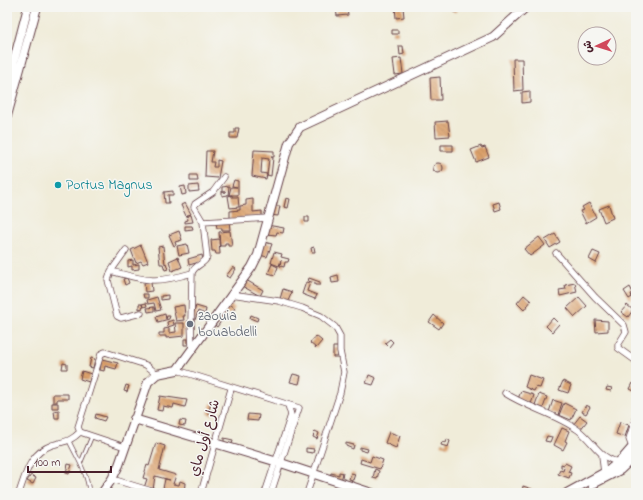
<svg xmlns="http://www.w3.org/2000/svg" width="643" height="500" font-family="'Indie Flower','Playpen Sans Arabic',sans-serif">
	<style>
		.building { fill: url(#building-back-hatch) }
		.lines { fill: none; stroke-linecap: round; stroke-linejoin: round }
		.lane-casing { stroke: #633e45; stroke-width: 4.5 }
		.street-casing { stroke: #633e45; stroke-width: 7 }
		.secondary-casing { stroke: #633e45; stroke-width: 10 }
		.lane { stroke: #fff; stroke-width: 3 }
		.street { stroke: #fff; stroke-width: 5.5 }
		.secondary { stroke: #fff; stroke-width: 8 }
		.culture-dot { fill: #0f9aa8; stroke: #f6f6f2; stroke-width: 1.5 }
		.worship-dot { fill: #6b7280; stroke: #f6f6f2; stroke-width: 1.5 }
		.labels { text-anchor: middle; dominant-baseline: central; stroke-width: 3; stroke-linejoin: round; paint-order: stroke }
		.culture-label { font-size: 14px; fill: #0d838f; stroke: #f6f6f2; text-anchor: start }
		.worship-label { font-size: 14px; fill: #5b616d; stroke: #f6f6f2; text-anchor: start }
		.street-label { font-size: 14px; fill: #4a1f2b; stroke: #f6f6f2 }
	</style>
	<defs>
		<pattern id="building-back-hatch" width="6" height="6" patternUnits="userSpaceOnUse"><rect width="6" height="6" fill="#dca06b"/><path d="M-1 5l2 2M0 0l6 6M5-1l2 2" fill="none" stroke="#b48258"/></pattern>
	</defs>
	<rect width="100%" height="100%" fill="#f6f6f2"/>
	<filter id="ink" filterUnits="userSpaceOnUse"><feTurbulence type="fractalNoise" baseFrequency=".025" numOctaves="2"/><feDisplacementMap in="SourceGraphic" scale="8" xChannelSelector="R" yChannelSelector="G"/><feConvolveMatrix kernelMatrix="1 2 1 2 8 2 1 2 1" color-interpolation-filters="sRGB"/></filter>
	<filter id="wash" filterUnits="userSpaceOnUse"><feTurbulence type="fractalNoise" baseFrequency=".012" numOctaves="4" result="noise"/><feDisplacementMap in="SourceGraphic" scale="16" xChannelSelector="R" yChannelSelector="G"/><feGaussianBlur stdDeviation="0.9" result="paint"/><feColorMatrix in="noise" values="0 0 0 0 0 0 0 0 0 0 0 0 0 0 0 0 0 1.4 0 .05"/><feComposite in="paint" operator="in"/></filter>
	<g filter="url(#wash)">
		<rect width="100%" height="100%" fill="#f0ecd9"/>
		<g id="blocks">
			<path class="building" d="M336,7H347L348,15L337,16Z
				M395,7H403L404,17L396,18Z
				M453,7H457V12H453Z
				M392,30H398V34H392Z
				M399,46H403L404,54L400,55Z
				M401,58L403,74L395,75L393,59Z
				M513,59H522L523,90L514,91Z
				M440,77L441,100H431L430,78Z
				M530,91V102L522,103V92Z
				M448,121L450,136L436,137L435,122Z
				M235,128H239L237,138H230V133H235Z
				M441,145H453V151H441Z
				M481,146L482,148L485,147L489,157L476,162L471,150Z
				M254,150L274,151V157H271L273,158L271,176L267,175L269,159L262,158L261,173L267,174L266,179L252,176Z
				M206,151H213L211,162H214L213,167H217V160L221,161L218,178L205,177Z
				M433 168a5 5 0 1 1 10 0a5 5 0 1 1-10 0Z
				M190,175H197L198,181H190Z
				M234,180L238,181V195H229L231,187H237L232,186Z
				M198,185L199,191L189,192V186Z
				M185,186L186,194L182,195L180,187Z
				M229,186L228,195L222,196V192H226H222V187Z
				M173,191V195H168L169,203H165L164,192Z
				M232,195V197H238L239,207L230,208L228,196Z
				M278,195L276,206H280L278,216L270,215Z
				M286,198L290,199L288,208L284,207Z
				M253,199V212L262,211V216L230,219V211L240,210V206L246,205V200Z
				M499,202L501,209L495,211L493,204Z
				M185,203L191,214L186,216L181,205Z
				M589,203L596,217L586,223L580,211L584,210L582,207Z
				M609,205L613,218L604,222L599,209Z
				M187,215H191L193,222L185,223V221L188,220Z
				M305,217H309V222H305Z
				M229,221L230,230H222V228H217L216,223Z
				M267,225L284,228L283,233L277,232L276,235L266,234Z
				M185,226H192L193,229L185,230Z
				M179,231L182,240L175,242L176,245L174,246L169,235Z
				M230,231L232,246H228V243H225V246H220L219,232Z
				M555,234L560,242L550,248L545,240Z
				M539,237L545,245L530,256L524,249Z
				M219,239L220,254H216L215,251H212L211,240Z
				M264,242L272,244L267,257L260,255Z
				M187,244L189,253L179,255L177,246Z
				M141,245L148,262L143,264L141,261L136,263L131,250Z
				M163,246L165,264L166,263L168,269L165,270L163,264H160L158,247Z
				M314,247L315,252H312L311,248Z
				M593,251L600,254L596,263L589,259Z
				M274,252L282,254L281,257L289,259L288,262H285L284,267L280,266L281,260L279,266L271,263Z
				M202,255L203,261L189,265L188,259Z
				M178,257L182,267L172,271L169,261Z
				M133,260V265L139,264V269L132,270V266L128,267V261Z
				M272,264L278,267L275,275L268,273Z
				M233,267L236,269L230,278L226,276Z
				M338,275L339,282L332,283L331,277Z
				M127,278L129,283L125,285L123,279Z
				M309,278L320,282V285H315V283L308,281Z
				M246,280L263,290L260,296L242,286Z
				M151,282L152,291L145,292L144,283Z
				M306,282L310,283L307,291L317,295L315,299L302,294Z
				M575,283L577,292L560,296L559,290L566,289L565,285Z
				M630,287L633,293L631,294L632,297L629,299L624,291Z
				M283,289L292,292L288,301L279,302Z
				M143,294H148V298H144Z
				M168,295V299L161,300V296Z
				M524,295L531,301L524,310L517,303Z
				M157,297L161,310L156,311L154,303L148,304L147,300Z
				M579,297L587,306L575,317L567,308Z
				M227,302L235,308L230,315L227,313L217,327L211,322Z
				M146,303L147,306L143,307L142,304Z
				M139,304H142L143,308L139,309Z
				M184,305L185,316H183L184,320L176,321L173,307Z
				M627,305L633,310L628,317L621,312Z
				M196,306L206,309L205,314L198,311L195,320L192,318Z
				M154,307V311L148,312L147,308Z
				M165,314L166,319L167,316H170L169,319L158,322L156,317Z
				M251,315L258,318L257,321L250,318Z
				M434,315L443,323L439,329L429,322Z
				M553,318L559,324L552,332L546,326Z
				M173,320L174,325L168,327L167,322Z
				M595,320L608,321V331L596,332Z
				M175,323H184V336L166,338V336H159V333H164V329L169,328V333L176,332Z
				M316,336L322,341L316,348L310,343Z
				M184,339H188V345H184Z
				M390,339L393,342L389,347L385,343Z
				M333,347H338V357H333Z
				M91,358L95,359L93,368L89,367Z
				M102,359L118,363L116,369L105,366L104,371L100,370Z
				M63,363L67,364V369H62Z
				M82,371L91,374L89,382L80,379Z
				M293,374L301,376L299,384L290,382Z
				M369,375L376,378L373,385L366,383Z
				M529,375L543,380L540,388L536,387L534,391L525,387Z
				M563,381L571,385L568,393L559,390Z
				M633,383L636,385L634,391L630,389Z
				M126,385L129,386L127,392L124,391Z
				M607,387L612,388L611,391L606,390Z
				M521,391L534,395L531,404L518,399Z
				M53,394H68V399H57V402H53Z
				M539,394L547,397L543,408L535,405Z
				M160,396L187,400L185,407L174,404L173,408L163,406L162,411L157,410Z
				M553,400L562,403L558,415L549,412Z
				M52,403H58V408H52Z
				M211,403L215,404L213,415L208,414Z
				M564,403L576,409L571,420L559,415Z
				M586,405L590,407L586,414L582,412Z
				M59,410V418H55L54,411Z
				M96,414L106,417L104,421L95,418Z
				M248,414L259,415L258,421L247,420Z
				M580,416L587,421L580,430L573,425Z
				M180,420L186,421L185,426L179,425Z
				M620,422L629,425L625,437L616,434Z
				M562,428L569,431L565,441L567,442L563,450L554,445Z
				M315,431L319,433L317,439L313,437Z
				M389,432L400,436L396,448L385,443Z
				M547,436L552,437L550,442L545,441Z
				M224,438L233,440L232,444L224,442Z
				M447,439L450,441L448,447L441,445L442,442L446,443Z
				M156,443L165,446L159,470L176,475L173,484L179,485L180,481L185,483L184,493H162L165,479L170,480L155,476L153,490L144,488L147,479L143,478L147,465L149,466Z
				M346,443L354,445L353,449L346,446Z
				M360,447L368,449L367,452L360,450Z
				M306,448L314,449L313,453L306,452Z
				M372,456L383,460L380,469L360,463L361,459L370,462Z
				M565,463L571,466L568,472L571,473L569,478L558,474L560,470L563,471L564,468L561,467V464L564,465Z
				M68,464L72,465L69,474L66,473Z
				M375,469L379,471L377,479L373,478Z
				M339,472L343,473L341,481L330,478L331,473L339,475Z
				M351,473L355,474L353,480L349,479Z
				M31,475L36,478L33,484L27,481Z
				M523,486L532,489L530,493H518L519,491L522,492Z"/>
		</g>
	</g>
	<g filter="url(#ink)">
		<use href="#blocks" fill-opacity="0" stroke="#633e45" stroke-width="1"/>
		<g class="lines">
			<defs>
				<path id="lane" d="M69,441C77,458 88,474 89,493
					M81,462L92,436"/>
				<path id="street" d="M203,222L194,207L195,204L213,192L224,177
					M126,250L111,271C147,281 155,284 192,273
					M556,253L595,297L624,325L626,332L618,345V348L636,361
					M111,271L108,280L117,316L121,318L141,313
					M231,294L279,301L302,308L321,316L335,327L340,336V351L344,372L340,393L307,493
					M192,348L191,322L192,273C195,264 204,265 207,257L203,222L268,218
					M177,370L299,408L271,493
					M505,393C528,408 556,414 578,430C593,441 599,458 618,462
					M125,447L80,432L78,427L101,354L105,352L146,365L157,374
					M633,450L629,439L636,416
					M602,456L604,473
					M112,479L158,493
					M19,493C26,473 30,453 52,445C65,441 70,442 80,432
					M201,493L231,389
					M265,493L291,415L288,405
					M591,493L592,484"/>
				<path id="secondary" d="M7,87L28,7
					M7,116L37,7
					M134,419L281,463L372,493
					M595,483L620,470L636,455
					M102,493L112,479L119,465L148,382L157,374L177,370L252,267L258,255L289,143L300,127L493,37L526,7
					M567,493L609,470L623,458L636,443"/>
			</defs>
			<use href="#lane" class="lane-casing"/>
			<use href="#street" class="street-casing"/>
			<use href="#secondary" class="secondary-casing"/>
			<use href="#lane" class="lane"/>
			<use href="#street" class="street"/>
			<use href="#secondary" class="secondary"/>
		</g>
	</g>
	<circle class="culture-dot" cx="58" cy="185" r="4"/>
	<circle class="worship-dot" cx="190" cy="324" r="4"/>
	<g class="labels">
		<g class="culture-label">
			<text x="66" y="185">Portus Magnus</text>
		</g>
		<g class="worship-label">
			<text x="198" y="316">zaouia<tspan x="198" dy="16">bouabdelli</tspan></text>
		</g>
		<g class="street-label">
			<text transform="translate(205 438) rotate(-74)">شارع أول ماي</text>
		</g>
	</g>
	<rect width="643" height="500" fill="none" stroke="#f6f6f2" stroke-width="24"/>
	<g transform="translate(597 46) rotate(266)"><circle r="19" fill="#f6f6f2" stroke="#b1a0a2"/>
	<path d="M0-3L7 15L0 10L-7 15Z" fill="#d1495b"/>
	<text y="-6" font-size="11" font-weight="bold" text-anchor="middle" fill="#4a1f2b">ش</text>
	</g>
	<path d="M28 466v6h83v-6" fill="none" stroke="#4a1f2b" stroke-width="2"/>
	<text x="34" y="466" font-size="12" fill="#4a1f2b" stroke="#f6f6f2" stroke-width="3" paint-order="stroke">100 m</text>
</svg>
